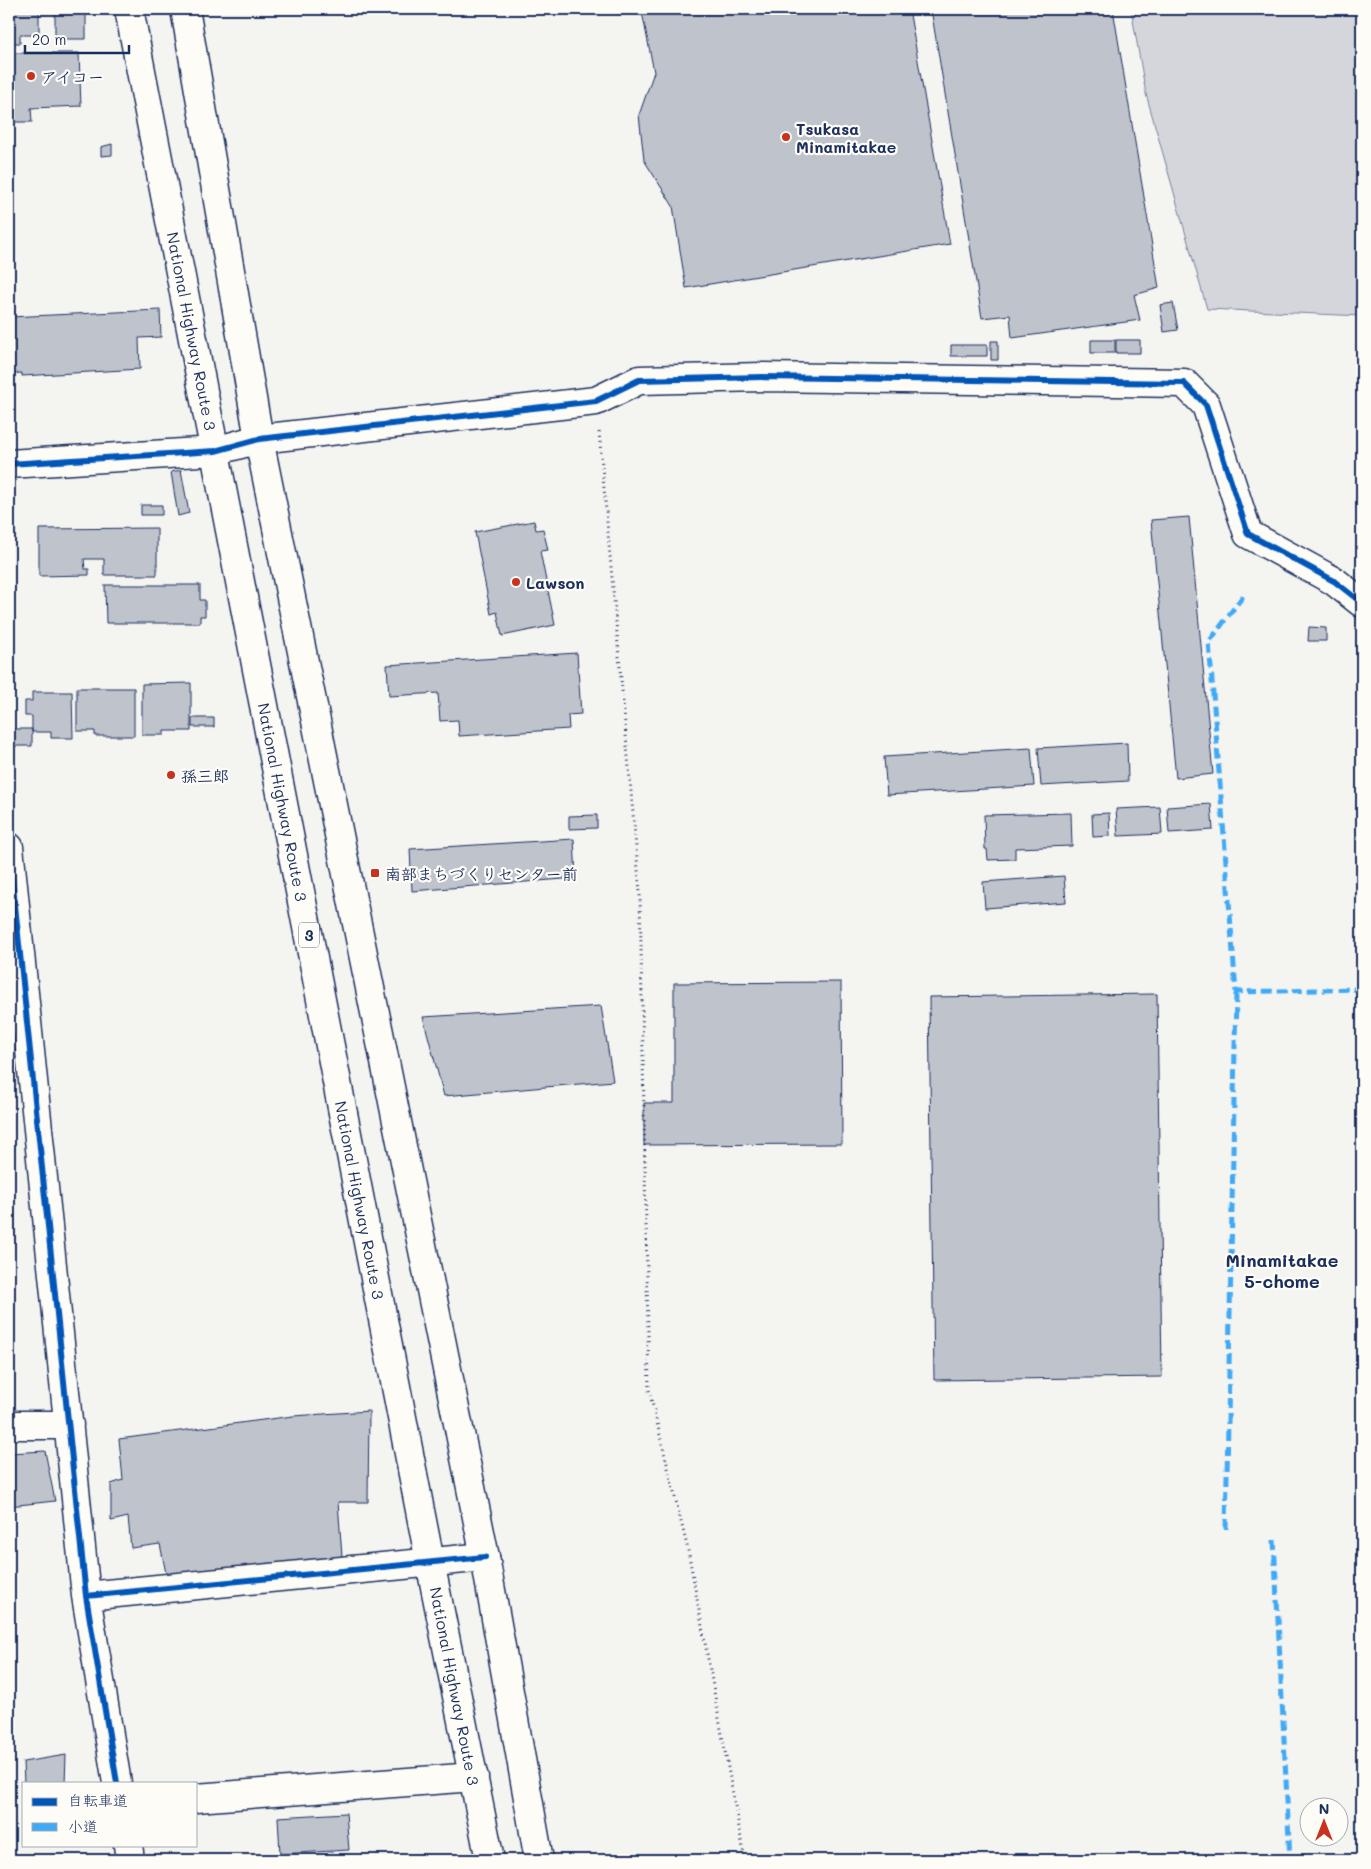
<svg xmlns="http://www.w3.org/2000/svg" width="1371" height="1869" font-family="Mali,'Klee One',sans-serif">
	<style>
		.green { fill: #d4d6db; stroke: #78829c }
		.building { fill: #bfc3cc; stroke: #1b2f5e }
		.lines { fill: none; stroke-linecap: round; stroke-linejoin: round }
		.minor-casing { stroke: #1b2f5e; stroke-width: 31 }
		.highway-casing { stroke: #1b2f5e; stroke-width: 31 }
		.path { stroke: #1b2f5e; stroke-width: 3; stroke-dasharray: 1 4; stroke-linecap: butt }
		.minor { stroke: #fdfcf7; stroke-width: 28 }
		.highway { stroke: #fdfcf7; stroke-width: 28 }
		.quiet { stroke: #3fa9f5; stroke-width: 5; stroke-dasharray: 10 5; stroke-linecap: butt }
		.cycleway-casing { stroke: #fdfcf7; stroke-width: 9 }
		.cycleway { stroke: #0057b8; stroke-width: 6 }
		.poi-dot { fill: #c8321e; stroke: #fdfcf7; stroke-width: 2 }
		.labels { text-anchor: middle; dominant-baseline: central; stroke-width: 4.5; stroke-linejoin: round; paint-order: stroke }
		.shield { fill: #fdfcf7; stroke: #5f6c8c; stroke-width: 1 }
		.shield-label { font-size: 15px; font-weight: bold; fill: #1b2f5e }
		.poi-label { font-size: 16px; font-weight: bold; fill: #1b2f5e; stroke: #fdfcf7; text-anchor: start }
		.street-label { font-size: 16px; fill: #1b2f5e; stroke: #fdfcf7 }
		.neighbourhood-label { font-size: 18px; font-weight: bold; fill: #1b2f5e; stroke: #fdfcf7 }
	</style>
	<rect width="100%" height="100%" fill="#f4f4f1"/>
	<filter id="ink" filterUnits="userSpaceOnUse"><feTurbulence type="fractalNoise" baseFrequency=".02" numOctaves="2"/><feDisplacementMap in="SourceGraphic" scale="10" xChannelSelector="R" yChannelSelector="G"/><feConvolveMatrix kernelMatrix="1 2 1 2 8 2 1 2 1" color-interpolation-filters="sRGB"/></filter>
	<g filter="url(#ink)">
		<path class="green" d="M1131,9H1362V316L1207,309L1146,94Z"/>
		<path class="building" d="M9,9H39V35H20V43H10Z
			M55,9H86V39H55Z
			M661,9H909L950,244L686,288L673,206L644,160L639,115L654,72L642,12Z
			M931,9H1113L1159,288L1134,295L1140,320L1012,338L1010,315L982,318Z
			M9,53H79L81,106L31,108L32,122H9Z
			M112,144V155L101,156V147Z
			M1173,303L1178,330L1164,332L1160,305Z
			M160,310L161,337L139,338L140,369L22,376V373L9,374V317Z
			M1091,340H1115V353H1091Z
			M1116,340H1140V353H1116Z
			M991,341H998V360H991Z
			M951,345H987V356H951Z
			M181,470L189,513L178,516L171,472Z
			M141,505H162V515H141Z
			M1189,517L1213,774L1176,778L1151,520Z
			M534,521L536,530L543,529L548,550L540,551L555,625L502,636L497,612L491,614L475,532Z
			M157,528V575H104V559H84L85,569H89V575L39,576V529Z
			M105,585H200V600H205V616H200V623H106Z
			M1309,627L1326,628V641H1308Z
			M577,653L581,714L568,715L569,729L459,736L458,720L440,721L438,693L389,696L387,665Z
			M191,683V731H164V735H142V684Z
			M77,688H134V736H95V731H77Z
			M32,692H72L73,738H51V732H32V716H25V701H32Z
			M192,718H214V727H192Z
			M9,729H32V746H9Z
			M1127,743L1128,781L1041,786L1038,748Z
			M1031,748L1034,786L887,795L884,757Z
			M1211,804L1213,830L1169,833L1167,807Z
			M1160,807L1162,834L1118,836L1116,809Z
			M1071,813L1072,846L1015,848V859L988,860L987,849H985L984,815Z
			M1109,813L1110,836L1093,837L1092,814Z
			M597,815V828L569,829V816Z
			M574,839L576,878L412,891L410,849Z
			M1064,876L1066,902L985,908L983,882Z
			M841,982L842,1144L644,1145V1103H674V983Z
			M1157,994L1162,1377L934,1380L929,997Z
			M601,1006L613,1081L444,1096L423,1017Z
			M369,1411L368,1502H338L343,1570L169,1588L160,1544L131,1548L128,1517L111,1521V1484L123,1480L119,1439L293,1416Z
			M45,1451L55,1501L9,1506V1453Z
			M66,1755L65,1783H24L23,1762Z
			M346,1813L349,1850L280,1854L278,1817Z"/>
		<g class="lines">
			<defs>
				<path id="minor" d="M9,464L215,451L259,439L596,401L639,380L762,377L1184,383L1206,405L1248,534L1334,581L1362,603
					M9,847L86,1596L117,1783
					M9,1425H69
					M86,1596L485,1557
					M196,1798L474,1777
					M128,1845L130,1860"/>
				<path id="highway" d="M129,9L430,1562L490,1860
					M185,9L259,439L485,1557L539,1860"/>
			</defs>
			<use href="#minor" class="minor-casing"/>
			<use href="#highway" class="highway-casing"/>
			<path class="path" d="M599,432L640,892L649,1390L688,1550L745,1860"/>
			<use href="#minor" class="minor"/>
			<use href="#highway" class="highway"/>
			<path class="quiet" d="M1243,596L1209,642L1236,992L1362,989
				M1226,1529L1236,992
				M1274,1540L1290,1860"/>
			<defs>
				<path id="cycleway" d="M9,464L215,451L259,439L596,401L639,380L762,377L1184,383L1206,405L1248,534L1334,581L1362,603
					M9,847L86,1596L117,1783
					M86,1596L485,1557"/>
			</defs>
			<use href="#cycleway" class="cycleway-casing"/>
			<use href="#cycleway" class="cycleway"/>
		</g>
	</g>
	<g class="poi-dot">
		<circle cx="31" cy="76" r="5"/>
		<circle cx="786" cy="137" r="5"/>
		<circle cx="516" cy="582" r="5"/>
		<circle cx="171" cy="775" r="5"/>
		<rect x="370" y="868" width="10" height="10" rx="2.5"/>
	</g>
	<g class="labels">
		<rect class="shield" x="299" y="922.5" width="20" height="25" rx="4"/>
		<g class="shield-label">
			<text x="309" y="935">3</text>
		</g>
		<g class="poi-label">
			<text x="41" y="76">アイコー</text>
			<text x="796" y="128">Tsukasa<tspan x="796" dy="18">Minamitakae</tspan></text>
			<text x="526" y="582">Lawson</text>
			<text x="181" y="775">孫三郎</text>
			<text x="385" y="873">南部まちづくりセンター前</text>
		</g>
		<g class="street-label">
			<text transform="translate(192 331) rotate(79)">National Highway Route 3</text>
			<text transform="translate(283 802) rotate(79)">National Highway Route 3</text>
			<text transform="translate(360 1200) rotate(79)">National Highway Route 3</text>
			<text transform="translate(455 1686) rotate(79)">National Highway Route 3</text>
		</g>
		<g class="neighbourhood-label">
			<text x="1282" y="1260">Minamitakae<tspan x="1282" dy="21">5-chome</tspan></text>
		</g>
	</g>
	<rect width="1371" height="1869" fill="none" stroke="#fdfcf7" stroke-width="30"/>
	<rect x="15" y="15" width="1341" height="1839" fill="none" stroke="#1b2f5e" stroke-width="2" filter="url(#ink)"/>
	<rect x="22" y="1782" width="175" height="65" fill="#fdfcf7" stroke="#a3aaba"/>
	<rect x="32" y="1798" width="25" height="8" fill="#0057b8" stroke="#a3aaba"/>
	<text x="68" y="1806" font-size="15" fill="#1b2f5e">自転車道</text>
	<rect x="32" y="1823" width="25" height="8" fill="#3fa9f5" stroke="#a3aaba"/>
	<text x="68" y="1832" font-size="15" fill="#1b2f5e">小道</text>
	<g transform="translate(1324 1822)"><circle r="24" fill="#fdfcf7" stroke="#a3aaba"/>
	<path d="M0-4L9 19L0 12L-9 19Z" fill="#c8321e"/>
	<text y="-8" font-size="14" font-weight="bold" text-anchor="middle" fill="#1b2f5e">N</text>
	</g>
	<path d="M25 45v8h104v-8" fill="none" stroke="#1b2f5e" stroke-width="2.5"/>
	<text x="32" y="45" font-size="15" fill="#1b2f5e" stroke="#fdfcf7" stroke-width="4" paint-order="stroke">20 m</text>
</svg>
